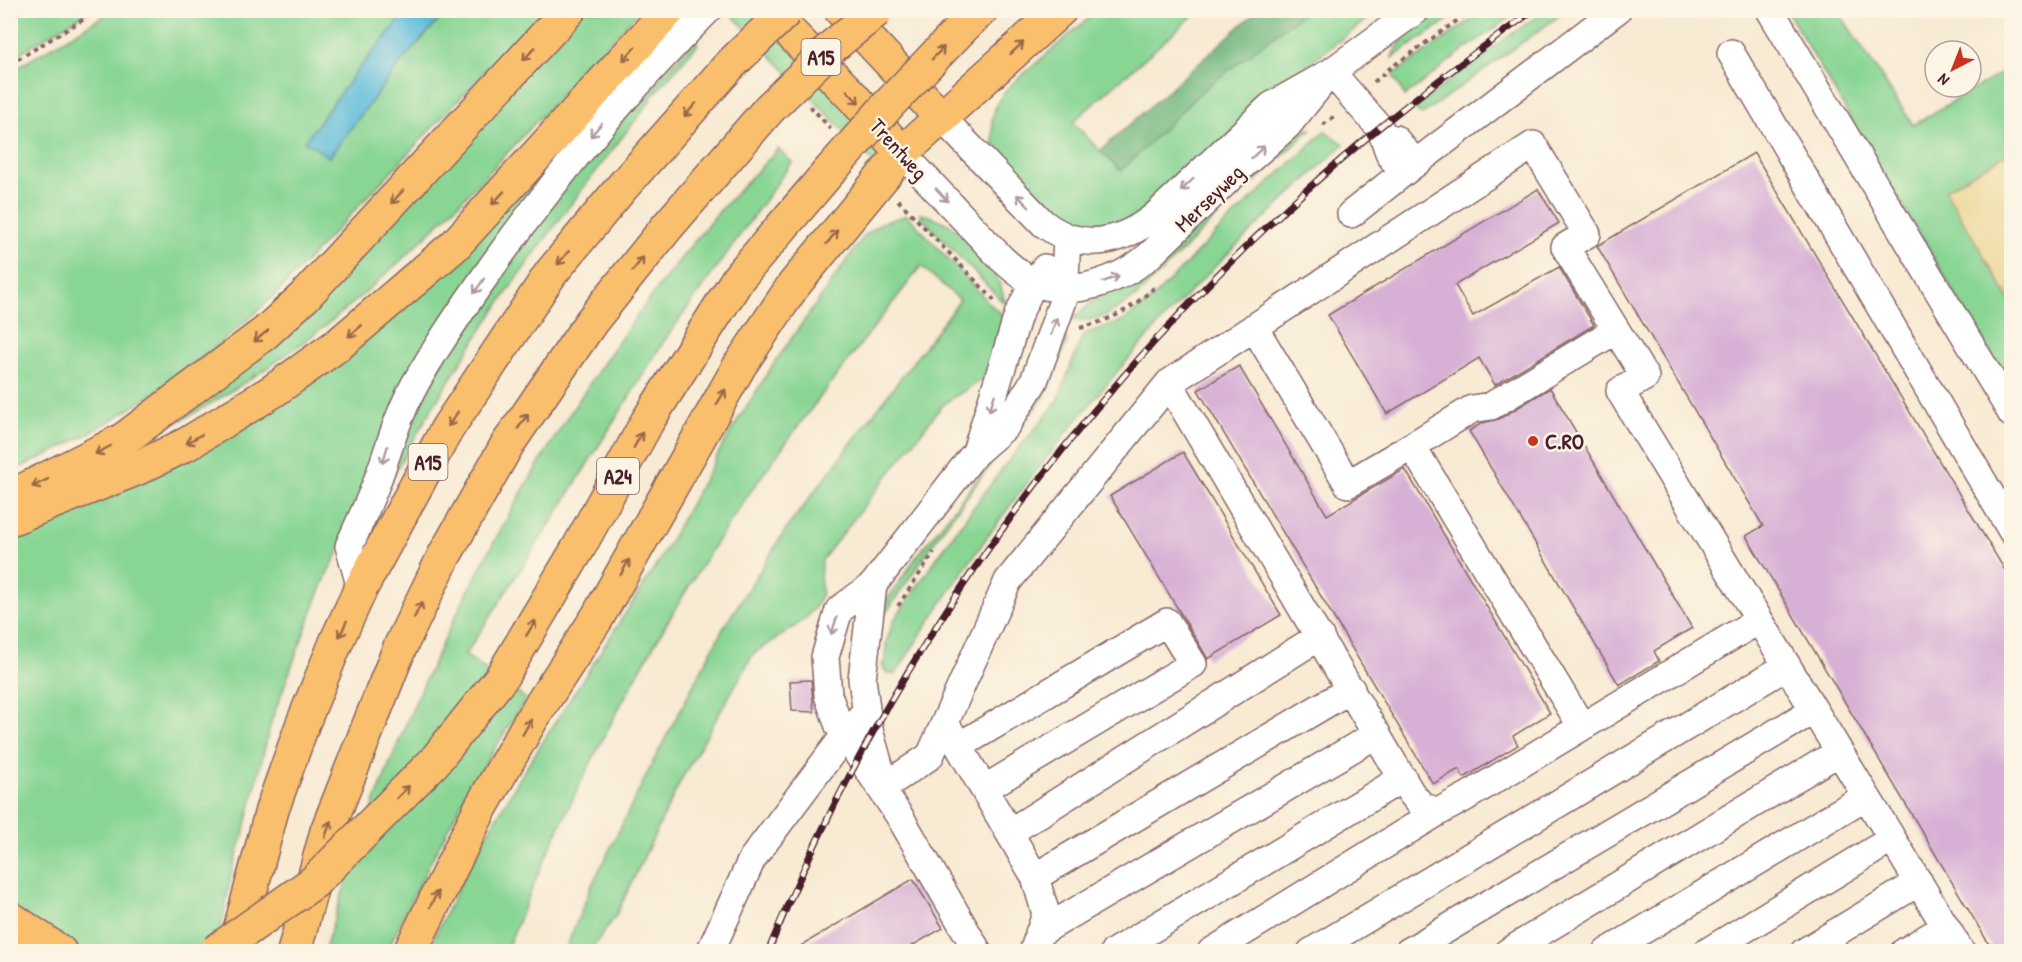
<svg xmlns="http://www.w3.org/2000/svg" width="2022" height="962" font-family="'Patrick Hand',sans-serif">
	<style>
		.green { fill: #88d594; stroke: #697a60; stroke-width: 1.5 }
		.forest { fill: #6eb67e; stroke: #5c6a54; stroke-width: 1.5 }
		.sand { fill: #eeda9e; stroke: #9c7c64; stroke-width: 1.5 }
		.water { fill: #5cbcda; stroke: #536e82; stroke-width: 1.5 }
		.building { fill: #d7b0d5 }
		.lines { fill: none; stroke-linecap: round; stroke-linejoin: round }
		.minor-casing { stroke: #876666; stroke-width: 30 }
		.major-casing { stroke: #876666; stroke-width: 36 }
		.highway-casing { stroke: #876666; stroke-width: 36 }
		.path { stroke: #876666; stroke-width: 4; stroke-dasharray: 4.5 4.5; stroke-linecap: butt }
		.minor { stroke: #fff; stroke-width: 27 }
		.major { stroke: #f9bf6d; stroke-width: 33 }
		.highway { stroke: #f9bf6d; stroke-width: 33 }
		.rail-casing { stroke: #4a1f2b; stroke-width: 7 }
		.rail { stroke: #fcf5e5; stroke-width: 4.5; stroke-dasharray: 14; stroke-linecap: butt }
		.highway-bridge-casing { stroke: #876666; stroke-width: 36; stroke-linecap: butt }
		.highway-bridge { stroke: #f9bf6d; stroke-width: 33 }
		.oneway { stroke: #996749 }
		.oneway2 { stroke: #ae9aa0 }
		.poi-dot { fill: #c8321e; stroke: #fcf5e5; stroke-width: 2 }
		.labels { text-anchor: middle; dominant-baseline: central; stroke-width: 5; stroke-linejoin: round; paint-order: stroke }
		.shield { fill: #fcf5e5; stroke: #7f5f63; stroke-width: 1.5 }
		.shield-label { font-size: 21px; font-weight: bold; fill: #4a1f2b }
		.street-label { font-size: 22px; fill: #4a1f2b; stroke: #fcf5e5 }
		.poi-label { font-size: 22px; font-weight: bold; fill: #4a1f2b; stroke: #fcf5e5; text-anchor: start }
	</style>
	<rect width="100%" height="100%" fill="#fcf5e5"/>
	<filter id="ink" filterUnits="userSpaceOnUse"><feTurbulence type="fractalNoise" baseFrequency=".0167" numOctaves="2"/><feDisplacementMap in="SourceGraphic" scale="12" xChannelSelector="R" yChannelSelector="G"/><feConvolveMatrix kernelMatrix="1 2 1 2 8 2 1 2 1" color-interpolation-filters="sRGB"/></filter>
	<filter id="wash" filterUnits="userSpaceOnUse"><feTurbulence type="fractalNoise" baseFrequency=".008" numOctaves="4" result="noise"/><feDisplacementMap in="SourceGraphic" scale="24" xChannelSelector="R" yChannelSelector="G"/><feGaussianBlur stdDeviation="1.35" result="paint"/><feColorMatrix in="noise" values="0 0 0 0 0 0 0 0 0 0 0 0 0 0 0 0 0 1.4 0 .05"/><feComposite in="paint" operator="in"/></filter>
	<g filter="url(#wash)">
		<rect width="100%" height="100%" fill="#f8ead3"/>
		<path class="green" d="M11,10H89V11L11,58Z
			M1443,10L1461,11L1392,58C1399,35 1424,24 1443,10Z
			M1485,10L1519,11L1461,52L1405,96L1393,75Z
			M1546,10L1566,11L1421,115L1414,107L1503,40Z
			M112,11H407L354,75L305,141L329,157L402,61L447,11H542L275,295C197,368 110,430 11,471L10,72Z
			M583,11H639C556,98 477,191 387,273C316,339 234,394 148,438Z
			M728,11H754L885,149L877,166Z
			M1097,11H1198L1073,122L1100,151L1258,11H1378L1310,63L1238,126L1152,204L1119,226L1087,229L1062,220L1046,210L1001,161L994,146L992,120L995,108L1001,97L1012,84Z
			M1787,11H1838L1913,125L2011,67V388Z
			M694,40L698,44L650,99L651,100C599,167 547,234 499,304C458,364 420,427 385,490L408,412L562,188Z
			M609,90L536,193L329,570L317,598L271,722L244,833L232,870L217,951H11L10,531L212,441Z
			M1311,129L1215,218L1136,297L1105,316L1088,320H1071L1297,130Z
			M1325,131L1344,144C1282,202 1220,259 1162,321C1062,431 973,549 895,675L886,672L882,665L885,661L886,643L894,620L953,535L1006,464L1057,402L1083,334L1123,321L1153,298L1223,226Z
			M778,149L792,162L664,341L550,524L465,655L526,699L469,789L417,888L387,951L324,952C403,686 534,434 711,221C732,196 756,173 778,149Z
			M921,214C962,222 996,261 1005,302L1002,301L921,217Z
			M907,215L993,307L1006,318C1002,331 997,357 990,369C981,385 955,393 941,407L822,560L820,577L822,593L816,606L807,617L793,628L754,653L681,780L616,915L590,951H565L590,889L655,758L723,629L787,528L960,300L921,266C841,371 757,473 689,586C618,702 556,825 506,951L427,952L472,859L526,768L659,561L728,436L775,362L864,236L881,223Z
			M1065,335L1067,341L1045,396L997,456L943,529L883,617L882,611L888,599L915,559L1006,442Z"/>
		<path class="forest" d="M1258,10L1306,11L1203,90L1121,171L1100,151Z"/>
		<path class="sand" d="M2011,151V302L1945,190Z"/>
		<path class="water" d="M407,11H447L402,61L329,157L305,141L354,75Z"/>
		<g id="blocks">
			<path class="building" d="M1754,153L2012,582V951H1993L1746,536L1763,526L1597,246Z
				M1538,189L1559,223L1455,285L1473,316L1559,267L1594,325L1495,385L1479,358L1387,414L1328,315Z
				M1239,366L1327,515L1405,469L1550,713L1513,736L1518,745L1464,778L1459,769L1433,784L1198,390Z
				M1550,388L1692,628L1654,651L1659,661L1619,685L1469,431L1482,423L1499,419Z
				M1183,452L1281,615L1208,659L1110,496Z
				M811,680L814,712L792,711L790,681Z
				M913,879L943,928L903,951H792Z"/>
		</g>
	</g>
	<g filter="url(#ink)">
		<use href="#blocks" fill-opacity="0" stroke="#876666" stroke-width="1.5"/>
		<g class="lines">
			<defs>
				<path id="minor" d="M1770,10L2012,414
					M1731,53L2012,531
					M1331,72L1379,127C1389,143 1385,162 1408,169L1411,158L1395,139L1385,137
					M942,118L1043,223C1080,252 1120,244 1155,216L1271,106L1331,72L1416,10
					M902,153L1001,258C1011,267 1022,277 1034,282C1072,299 1121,280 1150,255L1242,166L1287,126L1320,85
					M1351,214L1408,169L1617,10
					M1254,327L1348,484L1412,446L1582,727
					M1169,383L1411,793L1422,806L1438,812L1466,797L1759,620
					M1412,446L1472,409L1491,406L1616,330
					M976,452L1018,315L1034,282L1045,268
					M873,585L862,679L869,730L882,776
					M361,588L349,546C358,526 368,505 376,484C389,450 396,419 414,386C437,345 464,306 491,268C557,175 627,91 708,10
					M950,731L1035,877L1046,914L1033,952
					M959,746L1167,622L1193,664L984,789
					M882,788L930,756L1008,581L1169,383L1533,145L1587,234L1565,247L1645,377L1620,391L1961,952
					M1010,832L1320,636
					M1035,877L1351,689
					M1039,933L1377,734
					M710,952L752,859L845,735L866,711
					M978,952L900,817L839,726L828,695L825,657L839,610L873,585L975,453L1005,427L1034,381L1064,298L1067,238
					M1114,952L1403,778
					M1211,952L1438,812
					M1311,952L1787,666
					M1408,952L1814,710
					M1508,952L1839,752
					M1607,952L1866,796
					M1707,952L1892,839
					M1804,952L1919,882
					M1904,952L1945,927"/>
				<path id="major" d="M768,10L853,97L902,153
					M841,10L942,118"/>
				<path id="highway" d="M963,27L981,10
					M10,497L123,440L265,333L304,297L569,10
					M10,519L136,469L187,444L273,391L339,344L454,246L669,10
					M501,678L579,547L647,422L739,277L828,173
					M10,918L60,952
					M234,952L272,810L303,723L337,640L361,588L447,429L551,273L623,186L729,66
					M294,952L327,831L400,647L444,556L507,445L591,322L667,227L769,109
					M410,952L480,809L531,720L597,618L740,365L793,286L902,153L1060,10"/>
			</defs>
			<use href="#minor" class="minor-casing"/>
			<use href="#major" class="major-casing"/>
			<use href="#highway" class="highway-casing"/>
			<path class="path" d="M10,64L99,10
				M1374,82L1389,69L1472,10
				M810,106L831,129
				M1323,125L1336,115
				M898,200L997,303
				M1080,328C1113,319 1131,310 1156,286
				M898,606L934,552"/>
			<use href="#minor" class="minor"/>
			<use href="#major" class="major"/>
			<use href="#highway" class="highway"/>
			<defs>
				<path id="rail" d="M768,952C893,641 1102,362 1357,146C1414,98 1474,53 1534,10"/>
			</defs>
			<use href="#rail" class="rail-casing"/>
			<use href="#rail" class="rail"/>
			<defs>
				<path id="highway-bridge" d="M729,66L787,10
					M769,109L833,46L877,10
					M828,173L890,103L963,27
					M215,952L314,882L434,762L501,678"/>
			</defs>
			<use href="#highway-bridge" class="highway-bridge-casing"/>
			<use href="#highway-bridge" class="highway-bridge"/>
		</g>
		<defs><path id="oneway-shaft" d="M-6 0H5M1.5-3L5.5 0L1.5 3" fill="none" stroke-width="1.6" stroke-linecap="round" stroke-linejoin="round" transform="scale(1.5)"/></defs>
		<g class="oneway">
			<use href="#oneway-shaft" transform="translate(1017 48) rotate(-43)"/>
			<use href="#oneway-shaft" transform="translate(938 53) rotate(-46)"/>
			<use href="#oneway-shaft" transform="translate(529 54) rotate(132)"/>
			<use href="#oneway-shaft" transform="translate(629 54) rotate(132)"/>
			<use href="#oneway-shaft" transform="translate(853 97) rotate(47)"/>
			<use href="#oneway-shaft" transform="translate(690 110) rotate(132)"/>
			<use href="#oneway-shaft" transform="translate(397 197) rotate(133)"/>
			<use href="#oneway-shaft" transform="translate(498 198) rotate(133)"/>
			<use href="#oneway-shaft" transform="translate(832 237) rotate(-51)"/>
			<use href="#oneway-shaft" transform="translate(563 258) rotate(130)"/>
			<use href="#oneway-shaft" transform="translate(638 264) rotate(-52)"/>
			<use href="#oneway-shaft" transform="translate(355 331) rotate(140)"/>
			<use href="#oneway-shaft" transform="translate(261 336) rotate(141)"/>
			<use href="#oneway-shaft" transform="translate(721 397) rotate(-60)"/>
			<use href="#oneway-shaft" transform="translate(453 419) rotate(124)"/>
			<use href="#oneway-shaft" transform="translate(523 421) rotate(-56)"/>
			<use href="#oneway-shaft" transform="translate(194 439) rotate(149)"/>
			<use href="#oneway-shaft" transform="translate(638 440) rotate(-61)"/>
			<use href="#oneway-shaft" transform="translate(103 450) rotate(152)"/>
			<use href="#oneway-shaft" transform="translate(40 483) rotate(154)"/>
			<use href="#oneway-shaft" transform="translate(625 567) rotate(-61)"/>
			<use href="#oneway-shaft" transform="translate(418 610) rotate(-64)"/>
			<use href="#oneway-shaft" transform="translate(531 628) rotate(-59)"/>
			<use href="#oneway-shaft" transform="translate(343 629) rotate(115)"/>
			<use href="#oneway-shaft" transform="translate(527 727) rotate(-60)"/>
			<use href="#oneway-shaft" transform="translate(403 792) rotate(-45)"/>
			<use href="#oneway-shaft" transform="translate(328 829) rotate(-71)"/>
			<use href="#oneway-shaft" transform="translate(434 899) rotate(-64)"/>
		</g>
		<g class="oneway2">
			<use href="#oneway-shaft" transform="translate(596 130) rotate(130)"/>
			<use href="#oneway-shaft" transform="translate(1258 152) rotate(-42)"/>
			<use href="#oneway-shaft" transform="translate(1187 185) rotate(136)"/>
			<use href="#oneway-shaft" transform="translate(942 195) rotate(47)"/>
			<use href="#oneway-shaft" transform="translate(1023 201) rotate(-134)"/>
			<use href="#oneway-shaft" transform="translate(1111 279) rotate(-20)"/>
			<use href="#oneway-shaft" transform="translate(479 286) rotate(125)"/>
			<use href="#oneway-shaft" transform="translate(1054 326) rotate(-71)"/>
			<use href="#oneway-shaft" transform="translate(992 403) rotate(108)"/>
			<use href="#oneway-shaft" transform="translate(385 455) rotate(107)"/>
			<use href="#oneway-shaft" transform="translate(834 626) rotate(108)"/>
		</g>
	</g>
	<circle class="poi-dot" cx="1533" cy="441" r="6"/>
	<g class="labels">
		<g class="shield">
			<rect x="801.5" y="39" width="39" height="36" rx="4.5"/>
			<rect x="408.5" y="444" width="39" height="36" rx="4.5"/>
			<rect x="597" y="458" width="42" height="36" rx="4.5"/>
		</g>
		<g class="shield-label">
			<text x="821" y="57">A15</text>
			<text x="428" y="462">A15</text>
			<text x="618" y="476">A24</text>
		</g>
		<g class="street-label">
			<text transform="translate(899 149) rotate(48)">Trentweg</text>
			<text transform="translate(1209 198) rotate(-44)">Merseyweg</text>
		</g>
		<g class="poi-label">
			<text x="1545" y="441">C.RO</text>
		</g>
	</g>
	<rect width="2022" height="962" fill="none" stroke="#fcf5e5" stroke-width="36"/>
	<g transform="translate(1953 69) rotate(222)"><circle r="28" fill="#fcf5e5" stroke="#b59f9b" stroke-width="1.5"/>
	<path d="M0-4.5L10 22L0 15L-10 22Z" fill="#c8321e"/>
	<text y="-9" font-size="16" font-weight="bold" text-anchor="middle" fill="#4a1f2b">N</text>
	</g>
</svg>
